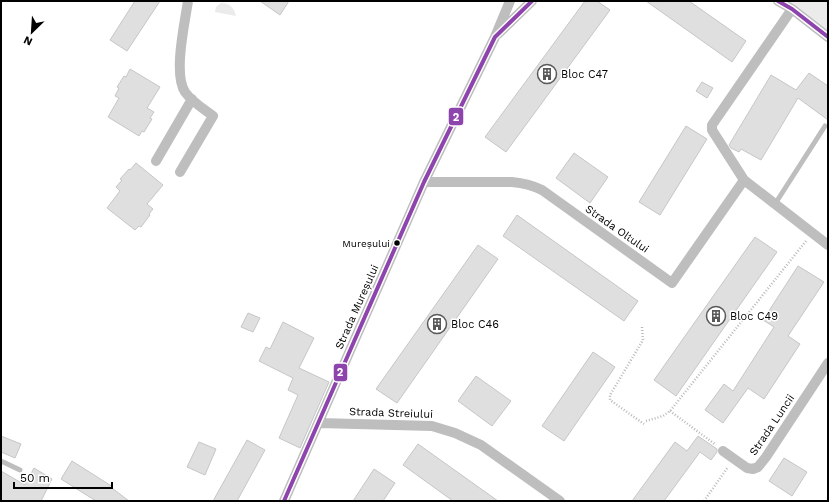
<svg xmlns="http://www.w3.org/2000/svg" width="829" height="502" font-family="'Work Sans',sans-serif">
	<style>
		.green { fill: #ebebeb }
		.building { fill: #dfdfdf; stroke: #c6c6c6 }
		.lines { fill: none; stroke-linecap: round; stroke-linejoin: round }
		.path { stroke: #b9b9b9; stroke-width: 2.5; stroke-dasharray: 1 2; stroke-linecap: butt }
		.lane { stroke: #bebebe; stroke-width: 5 }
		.street { stroke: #bebebe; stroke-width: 10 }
		.bus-1-casing { stroke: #fff; stroke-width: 7 }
		.bus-1 { stroke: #8e44ad; stroke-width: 4 }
		.bus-dot { fill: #000; stroke: #fff; stroke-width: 1.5 }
		.labels { text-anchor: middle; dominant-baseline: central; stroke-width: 3; stroke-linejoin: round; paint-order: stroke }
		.bus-label { font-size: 10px; fill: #000; stroke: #fff; text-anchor: end }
		.poi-label { font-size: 11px; fill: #000; stroke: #fff; text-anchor: start }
		.street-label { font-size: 11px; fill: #000; stroke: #fff }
		.line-badge { stroke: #fff; stroke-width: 1.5 }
		.badge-label { font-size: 11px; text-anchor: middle; font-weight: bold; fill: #fff }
	</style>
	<rect width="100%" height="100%" fill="#fff"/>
	<path class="green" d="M789,1H828V37L792,9Z
		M221,3C230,3 234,8 236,16L215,12L216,7Z"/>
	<path class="building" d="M135,1H160L127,51L110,40Z
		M260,1H289L280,15Z
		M585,1H597L610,10L506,152L485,137Z
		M646,1H689L746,41L732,62Z
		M130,69L160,87L147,108L154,112L150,118L152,119L144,132L142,131L139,136L108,117L119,98L115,96L119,88L117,87L124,76L126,77Z
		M809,73L828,86V120L798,98L761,160L741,149L739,152L731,148L729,145L771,75L796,90Z
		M702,82L713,88L707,98L696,91Z
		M686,126L707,139L660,215L639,202Z
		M574,153L608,177L590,203L556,178Z
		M136,163L163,185L147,204L153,209L149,214L150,215L141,227L139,226L135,230L107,208L120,191L116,187L122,180L120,179L129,169L130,170Z
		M517,215L638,301L624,321L503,236Z
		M755,237L777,252L676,396L654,380Z
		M478,245L498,259L397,403L376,389Z
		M798,266L824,282L788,336L800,344L764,399L748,388L723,423L705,410L724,384L733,391L774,327L763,320Z
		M248,313L260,318L253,332L241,327Z
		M283,322L314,338L299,368L329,382L300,448L279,438L298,395L288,390L293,378L259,361L266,347L270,349Z
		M593,352L615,367L564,441L542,426Z
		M476,376L511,401L492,426L458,401Z
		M1,436L21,444L15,458L1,452Z
		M698,436L717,449V452L711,460L700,452L664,501H632L675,442L687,451Z
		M247,440L265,450L237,501H213Z
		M199,442L216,449L205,475L187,467Z
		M418,444L498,501H453L403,465Z
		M784,458L807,472L792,496L769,481Z
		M72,461L113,487L112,488L129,501H96L61,479Z
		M34,468L52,479L41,501H1V471L25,485Z
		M374,469L395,483L383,501H353Z"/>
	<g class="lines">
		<path class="path" d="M642,327L643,340L610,395V400L644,424
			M670,411L716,445
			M646,421L663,416L670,411L806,241
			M704,501L728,467"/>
		<path class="lane" d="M775,204L825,126
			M1,461L20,470"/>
		<path class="street" d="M778,1L792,9L828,37
			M792,9L712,125V130L744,180L828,245
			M498,34L532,1
			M156,161L192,99
			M180,172L213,116C204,109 192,102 185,92C173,74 185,22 188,1
			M424,182H512C523,183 532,185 542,190L672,283L744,180
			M319,423L432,426L455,433L481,445L560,501
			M723,451L747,468L753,469L758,467L766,457L828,363
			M284,501L424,182L495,37L510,1"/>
		<defs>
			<path id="bus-1" d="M778,1L792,9L828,37
				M284,501L424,182L495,37L532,1"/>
		</defs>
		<use href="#bus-1" class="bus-1-casing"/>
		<use href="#bus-1" class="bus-1"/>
	</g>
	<defs>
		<symbol id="building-ring" viewBox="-11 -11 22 22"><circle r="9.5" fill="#fff" stroke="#595959" stroke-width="1.5"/><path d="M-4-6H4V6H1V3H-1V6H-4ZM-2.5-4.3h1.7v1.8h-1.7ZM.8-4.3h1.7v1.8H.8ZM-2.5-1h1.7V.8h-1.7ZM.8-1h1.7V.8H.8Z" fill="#595959"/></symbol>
	</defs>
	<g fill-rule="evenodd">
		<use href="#building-ring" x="536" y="63" width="22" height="22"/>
		<use href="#building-ring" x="705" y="305" width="22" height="22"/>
		<use href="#building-ring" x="426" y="313" width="22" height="22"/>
	</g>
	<circle class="bus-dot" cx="397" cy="243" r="3.5"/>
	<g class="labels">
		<g class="bus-label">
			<text x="390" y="243">Mureșului</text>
		</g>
		<g class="poi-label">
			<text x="561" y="74">Bloc C47</text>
			<text x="730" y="316">Bloc C49</text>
			<text x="451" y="324">Bloc C46</text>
		</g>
		<g class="street-label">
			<text transform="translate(617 229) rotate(35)">Strada Oltului</text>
			<text transform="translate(357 307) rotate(-66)">Strada Mureșului</text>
			<text transform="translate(391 413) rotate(2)">Strada Streiului</text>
			<text transform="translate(772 425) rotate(-56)">Strada Luncii</text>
		</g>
	</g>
	<g class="line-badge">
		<rect x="448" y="107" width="16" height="19" rx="4" fill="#8e44ad"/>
		<rect x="333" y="363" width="15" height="19" rx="4" fill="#8e44ad"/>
	</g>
	<g class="badge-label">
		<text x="456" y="121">2</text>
		<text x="340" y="376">2</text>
	</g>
	<rect width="829" height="502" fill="none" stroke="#000000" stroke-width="4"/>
	<g transform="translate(32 32) rotate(205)" stroke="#ffffff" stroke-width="3" paint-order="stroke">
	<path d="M0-3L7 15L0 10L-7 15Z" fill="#000000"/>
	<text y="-6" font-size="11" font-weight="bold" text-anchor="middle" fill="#000000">N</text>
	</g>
	<path d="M14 482v6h98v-6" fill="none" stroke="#000000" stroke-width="2"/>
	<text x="20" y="482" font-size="12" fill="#000000" stroke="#ffffff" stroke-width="3" paint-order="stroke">50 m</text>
</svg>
